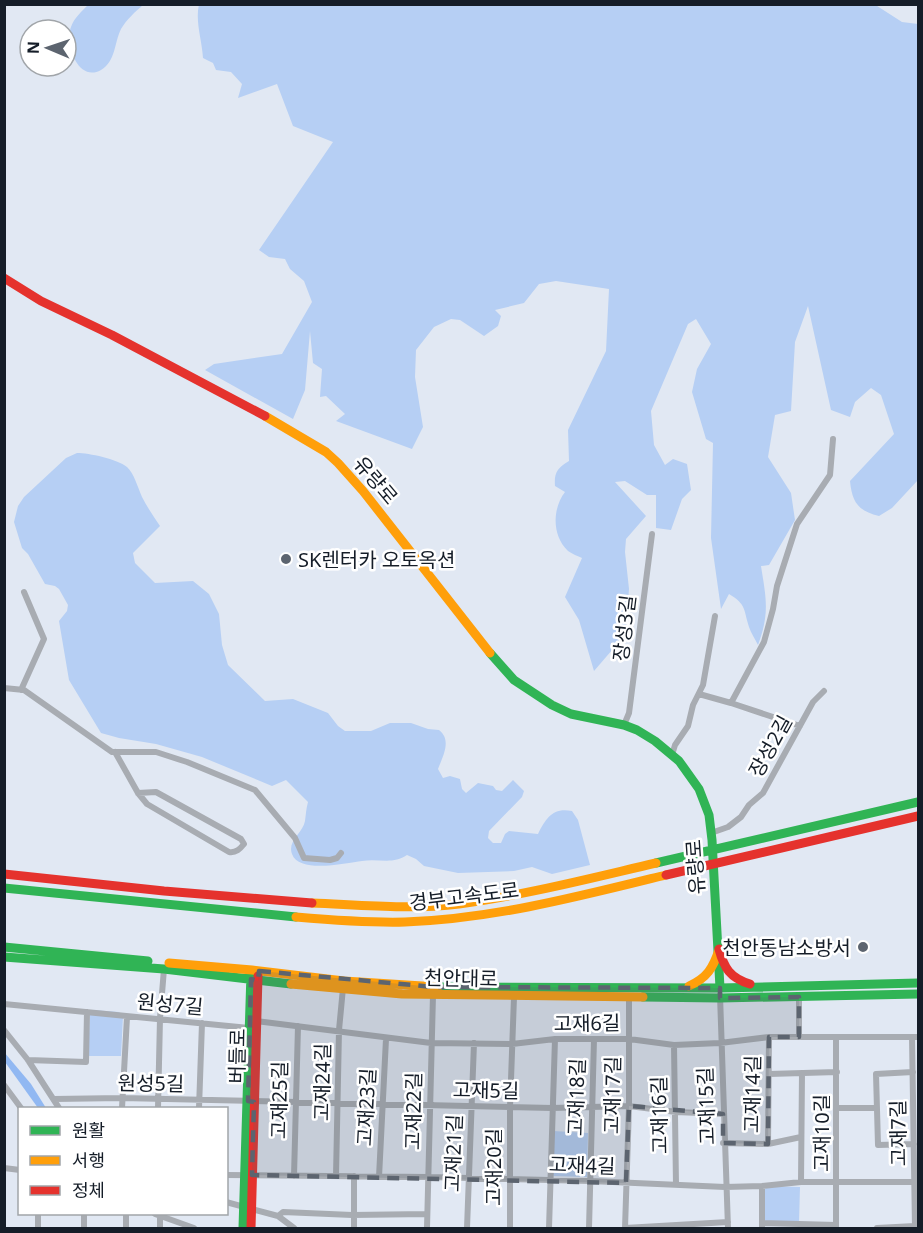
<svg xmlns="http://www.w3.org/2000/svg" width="923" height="1233" font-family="'Noto Sans','Noto Sans KR',sans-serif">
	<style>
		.green { fill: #b6cff4 }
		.water { fill: #91b8f2 }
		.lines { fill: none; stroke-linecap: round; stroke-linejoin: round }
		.street { stroke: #a8acb2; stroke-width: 6 }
		.fast { stroke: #30b455; stroke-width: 9 }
		.slow { stroke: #ff9f0a; stroke-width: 9 }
		.jam { stroke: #e5322d; stroke-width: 9 }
		.marked { fill: #5c646f; fill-opacity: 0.2; stroke: #5c646f; stroke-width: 4.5; stroke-dasharray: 12 8; stroke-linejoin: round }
		.poi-dot { fill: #5c646f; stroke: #fff; stroke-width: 2 }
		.labels { text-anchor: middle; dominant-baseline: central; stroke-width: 5; stroke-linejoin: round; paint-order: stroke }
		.street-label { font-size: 20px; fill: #151d28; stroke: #fff }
		.poi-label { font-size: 20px; fill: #151d28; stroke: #fff; text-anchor: start }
	</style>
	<rect width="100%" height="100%" fill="#e1e8f3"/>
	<path class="green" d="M199,4H874L902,22L918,24V480L892,508L879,516C858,511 852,502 850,481L894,434L881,395L871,388L855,402L850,417L831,410L808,306L795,342L791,411L775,415L768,457L791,493L795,520L769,565L761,566C766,598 770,613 758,645C755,639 751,633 749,627C743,609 747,605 729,594L721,609L711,538L713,443L706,439L692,392L697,369L711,344L696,319L688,324L651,411L654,445L665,465L673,459L687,464L691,490L682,499L671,530L656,528V495H647L625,481L615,482L646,516L626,539L625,552L629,589L625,635L594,671L579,620L565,597L582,558C578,556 572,554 568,551C552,536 552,509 565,492L555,486C554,473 557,468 569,461L568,430L606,351L609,289L556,281L539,284L524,303L495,310L501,316L498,326L484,336L460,320L451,319L434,327L416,350L415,377L423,427L412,449L336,421L345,414L326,396L320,397L322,369L313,363L310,331L305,390L293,419L205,370L214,364L282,354L312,302L304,281L290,269L285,259L269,257L259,250L333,142L293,126L277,84L238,98L242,84L231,72L216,70L213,63L203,58C202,40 195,22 199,4Z
		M88,5H143C136,11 126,20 121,29C114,43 116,61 101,70C78,83 64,43 71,27C74,18 82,11 88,5Z
		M77,453C89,453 117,459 127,467C134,473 138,488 142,497C147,507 154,517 160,526L133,553L135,563L155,583L193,581L209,594L219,614L222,645L228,665L265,701L293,699L328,713L338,726L345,731H371L390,723H411L428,729L439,730C452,740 443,756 438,769L443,778L450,776L460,779L462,789L466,793L478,783L493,786L496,790L502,791L513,780L524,791L522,797L489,831L488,838L493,843H501L505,834L509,831L538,834C546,818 553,807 572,811L578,820L590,865L552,874L532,867L514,871L458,873L424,866L416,859L407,855C393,865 378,858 362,861C346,863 299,874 292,854C287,841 303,833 305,821C306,814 306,809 308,802L286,780L272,786L202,757L156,744L119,738L101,733L69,680L59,621L67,611L68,605L59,589L55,586L45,584L28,554L22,548L14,522L18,506L24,497L66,458Z
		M93,1010L119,1012L123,1016L121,1056H88L90,1012Z
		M553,1131L588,1133L587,1177L554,1176L551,1174Z
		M768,1186L800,1187L799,1223L767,1222L764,1220V1190Z"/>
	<path class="water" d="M4,1052L31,1084L46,1108H38L5,1062Z"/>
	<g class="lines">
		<path class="street" d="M4,688L24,690L112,752H156L187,762L255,790L295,838L304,858L330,860L337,858L341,853
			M21,690L44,639L24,592
			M699,694L731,703L764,642L773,609L777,586L797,524L830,475L833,439
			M731,703L800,726
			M624,725L629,713L652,534
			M115,752L138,793L147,804L229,852C236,853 240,849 244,844L241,839L156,792L138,793
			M672,755L675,745L688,726L693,705L703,685L715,616
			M711,833L728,827L741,817L749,805L763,793L813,702L824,691
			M720,995L728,1228
			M4,1004L249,1028
			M256,1021L431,1043L512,1044L555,1039H629L674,1045L720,1043L769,1037H918
			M4,1030L28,1060L59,1108
			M799,1037V997
			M912,1037L915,1228
			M836,1038V1228
			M674,1045L676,1185
			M28,1060L86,1062L87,1012
			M913,1072L876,1074L878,1145L914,1144
			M769,1074L837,1072
			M4,1085L21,1108
			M54,1099L122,1098L552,1108L629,1106L676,1112L723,1114
			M122,1108L127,1017
			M158,1108L160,1018L164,969
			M199,1108L202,1023
			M838,1108H877
			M723,1143L768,1144L801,1137
			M768,1144L769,1037
			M4,1168L20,1170
			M226,1175L428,1177L590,1181L725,1187L762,1186L801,1182H918
			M294,1176L298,1026
			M336,1176L339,1030L343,988
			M379,1177L386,1039
			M801,1182L802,1073
			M762,1186V1228
			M226,1202L278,1216L294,1228
			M155,1214L194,1228
			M160,1216V1228
			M278,1216L283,1212L352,1215L427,1214
			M762,1223L836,1225
			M38,1228V1214
			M84,1228V1214
			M126,1228V1214
			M354,1228V1176
			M427,1228L433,995
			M467,1228L474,1043
			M510,1228V1107L514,997
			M549,1228L555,1039
			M589,1228L594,1039
			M625,1228L629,1106V997
			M625,1228L728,1222
			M877,1228L915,1226"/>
		<path class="fast" d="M490,653L514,680L552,705L571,714L624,725L637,730L655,741L679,761L699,789L709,815L712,840L720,988
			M656,863L918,802
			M4,888L296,917
			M4,947L148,961
			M4,957L164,969L291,984
			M438,987L720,988L918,983
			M643,997L720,998L918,994
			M243,1228L251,973"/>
		<path class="slow" d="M265,416L326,452L338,463L363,491L490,653
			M312,903C361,905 410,910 459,904C525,895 591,878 656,863
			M296,917C331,920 370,923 405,922C493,919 581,896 666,875
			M169,963L252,970L344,981L438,987
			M291,984L402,994L643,997
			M689,986C707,978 713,968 719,950"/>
		<path class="jam" d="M4,278L41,301L112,335L265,416
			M4,874L164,891L312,903
			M666,875L918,816
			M719,949C724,968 730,978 750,984
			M251,1228L258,976"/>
	</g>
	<path class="marked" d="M259,971L434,987L720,988V998L799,997V1037H769L768,1144L723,1143V1114L629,1106L626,1183L252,1175L254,1102L248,1101L251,979L258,981Z"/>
	<g class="poi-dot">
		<circle cx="286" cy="559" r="6"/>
		<circle cx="863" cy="947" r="6"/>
	</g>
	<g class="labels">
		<g class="street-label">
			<text transform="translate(376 480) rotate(50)">유량로</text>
			<text transform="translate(624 628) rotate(-83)">장성3길</text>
			<text transform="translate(770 746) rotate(-61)">장성2길</text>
			<text transform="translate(695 867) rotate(-94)">유량로</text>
			<text transform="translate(464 896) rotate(-7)">경부고속도로</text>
			<text transform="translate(461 978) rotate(1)">천안대로</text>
			<text transform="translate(170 1004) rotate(5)">원성7길</text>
			<text transform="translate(587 1023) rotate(-1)">고재6길</text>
			<text transform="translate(237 1056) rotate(-89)">버들로</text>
			<text transform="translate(322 1082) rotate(-89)">고재24길</text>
			<text transform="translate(151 1083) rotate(1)">원성5길</text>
			<text transform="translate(486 1090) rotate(1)">고재5길</text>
			<text transform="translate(752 1094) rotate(-89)">고재14길</text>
			<text transform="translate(612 1095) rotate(-89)">고재17길</text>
			<text transform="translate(576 1097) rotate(-88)">고재18길</text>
			<text transform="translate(279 1100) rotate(-89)">고재25길</text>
			<text transform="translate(706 1106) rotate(-92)">고재15길</text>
			<text transform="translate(366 1107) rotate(-87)">고재23길</text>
			<text transform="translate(413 1111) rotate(-89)">고재22길</text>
			<text transform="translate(659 1115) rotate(-91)">고재16길</text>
			<text transform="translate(821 1133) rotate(-90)">고재10길</text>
			<text transform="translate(898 1133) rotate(-91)">고재7길</text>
			<text transform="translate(453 1153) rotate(-88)">고재21길</text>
			<text transform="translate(582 1165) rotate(2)">고재4길</text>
			<text transform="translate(493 1167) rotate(-90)">고재20길</text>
		</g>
		<g class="poi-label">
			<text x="298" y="559">SK렌터카 오토옥션</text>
			<text x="851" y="947" text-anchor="end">천안동남소방서</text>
		</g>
	</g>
	<rect width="923" height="1233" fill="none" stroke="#151d28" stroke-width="12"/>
	<rect x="18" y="1107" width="210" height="108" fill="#ffffff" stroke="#a1a5a9" stroke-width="1.5"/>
	<rect x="30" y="1126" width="30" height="9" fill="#30b455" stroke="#a1a5a9" stroke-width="1.5"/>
	<text x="72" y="1137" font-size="18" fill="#151d28">원활</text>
	<rect x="30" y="1156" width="30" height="9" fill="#ff9f0a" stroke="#a1a5a9" stroke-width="1.5"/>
	<text x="72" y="1167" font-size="18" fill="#151d28">서행</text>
	<rect x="30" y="1186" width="30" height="9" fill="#e5322d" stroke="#a1a5a9" stroke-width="1.5"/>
	<text x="72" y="1197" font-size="18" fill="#151d28">정체</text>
	<g transform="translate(48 48) rotate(272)"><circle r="28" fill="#ffffff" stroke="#a1a5a9" stroke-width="1.5"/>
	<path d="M0-4.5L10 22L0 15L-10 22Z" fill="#5c646f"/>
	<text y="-9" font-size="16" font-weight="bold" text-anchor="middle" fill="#151d28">N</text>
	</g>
</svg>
